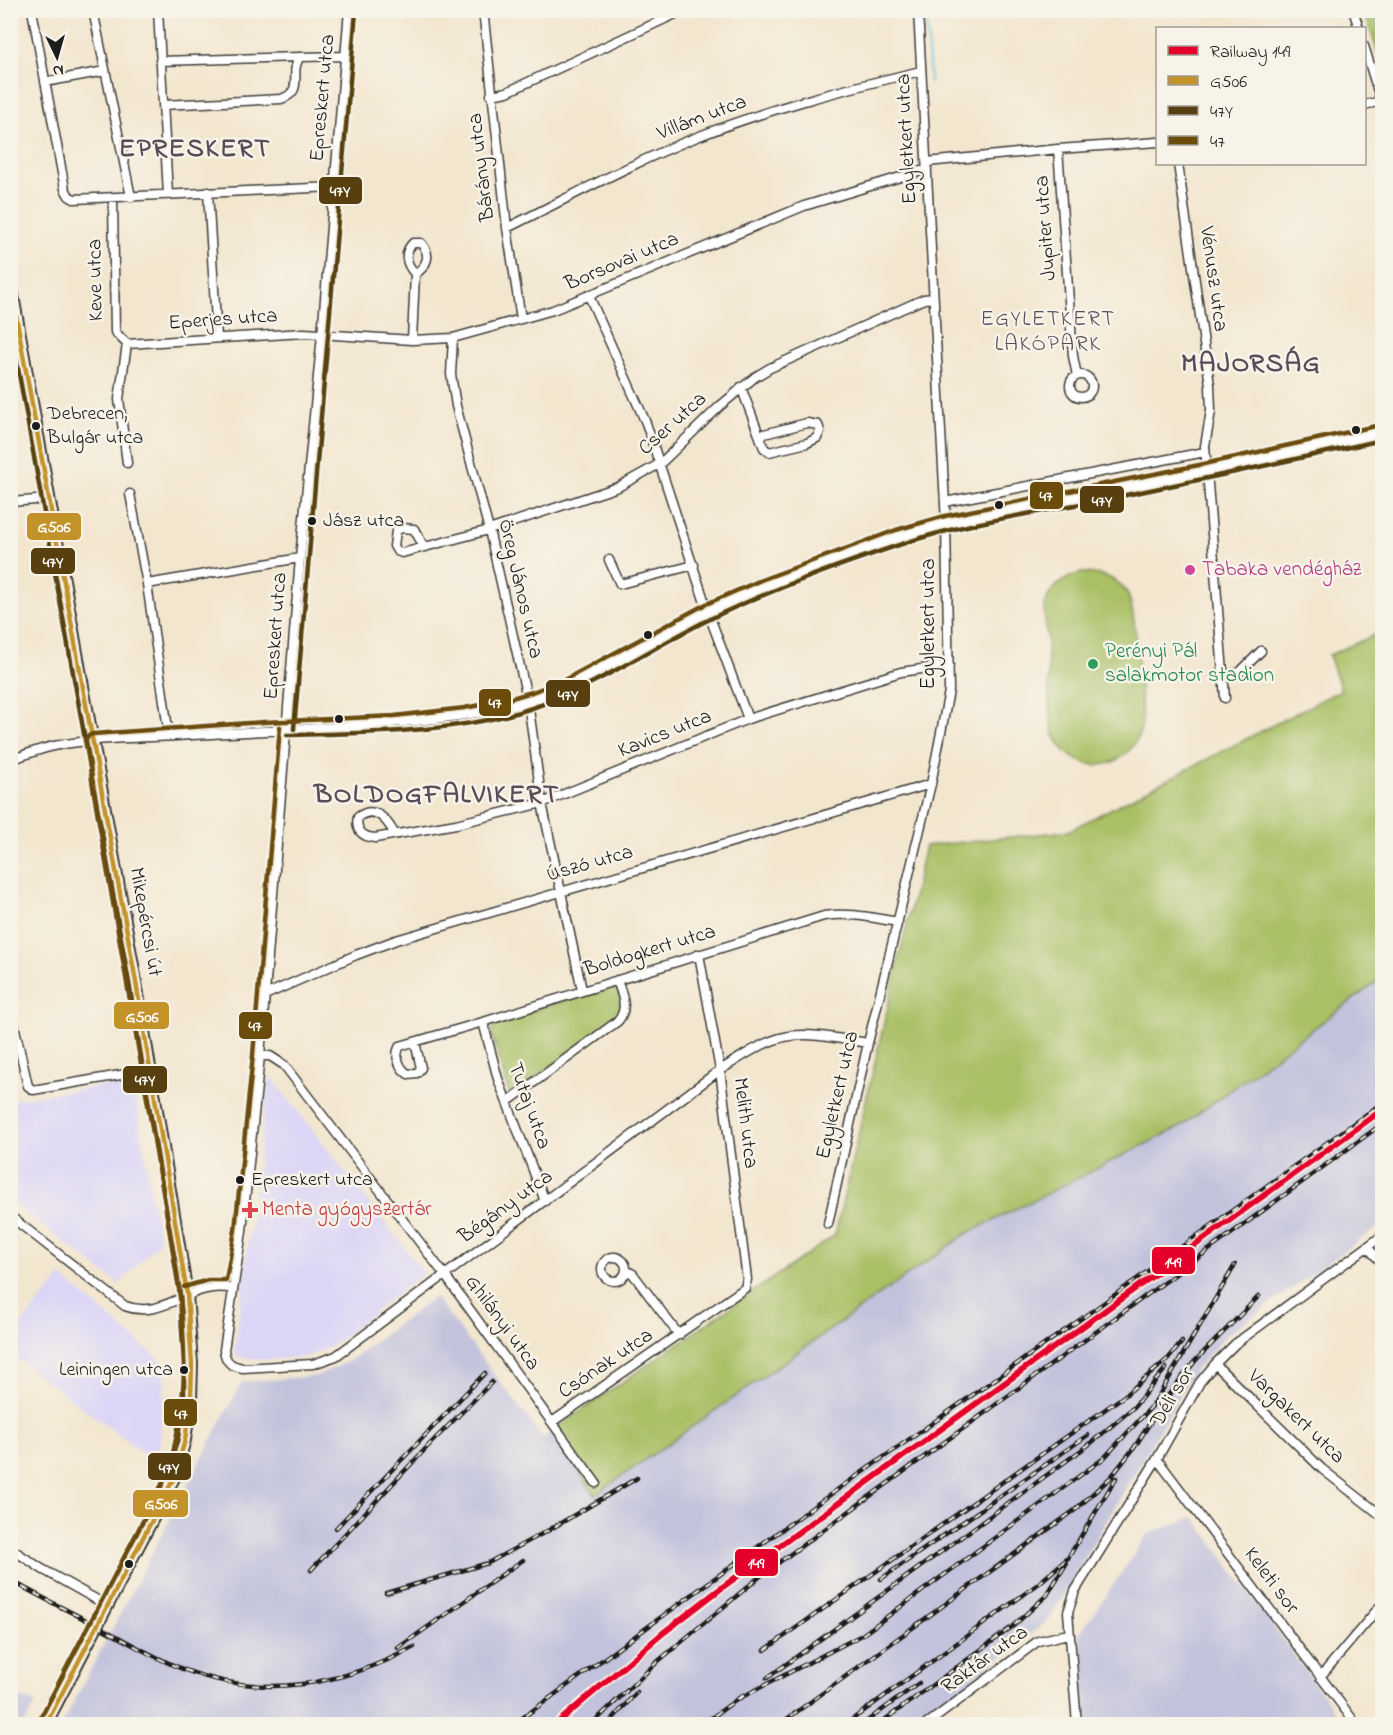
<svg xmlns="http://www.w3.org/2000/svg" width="1393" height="1735" font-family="'Indie Flower',sans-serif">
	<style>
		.built { fill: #dcd6f6 }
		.industrial { fill: #c2c2dc }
		.green { fill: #a9c065; stroke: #626e40; stroke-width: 1.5 }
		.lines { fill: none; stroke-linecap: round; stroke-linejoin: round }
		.stream { stroke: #5ec0dc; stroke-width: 2 }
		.minor-casing { stroke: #3c3a37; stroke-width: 11 }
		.major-casing { stroke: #3c3a37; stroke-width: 14 }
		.minor { stroke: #fff; stroke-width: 8 }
		.major { stroke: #fff; stroke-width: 10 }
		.rail-casing { stroke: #1c1c1c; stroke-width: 4.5 }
		.rail { stroke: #f7f3e8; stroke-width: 2; stroke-dasharray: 7; stroke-linecap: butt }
		.bus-1-casing { stroke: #f7f3e8; stroke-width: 9 }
		.bus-2-casing { stroke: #f7f3e8; stroke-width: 9 }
		.bus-3-casing { stroke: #f7f3e8; stroke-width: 9 }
		.bus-1 { stroke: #c39229; stroke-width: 4.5 }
		.bus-2 { stroke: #573f0f; stroke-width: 4.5 }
		.bus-3 { stroke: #6b4c0b; stroke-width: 4.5 }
		.rail-1-casing { stroke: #f7f3e8; stroke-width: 10 }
		.rail-1 { stroke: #e4002b; stroke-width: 6 }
		.bus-dot { fill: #1c1c1c; stroke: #f7f3e8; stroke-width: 2 }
		.hotel-dot { fill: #d1479c; stroke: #f7f3e8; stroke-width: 2 }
		.leisure-dot { fill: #2e9e5b; stroke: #f7f3e8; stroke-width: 2 }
		.health-dot { fill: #e0444e; stroke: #f7f3e8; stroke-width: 2 }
		.labels { text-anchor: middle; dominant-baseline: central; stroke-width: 5; stroke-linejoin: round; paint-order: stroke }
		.bus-label { font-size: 20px; fill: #1c1c1c; stroke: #f7f3e8; text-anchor: start }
		.street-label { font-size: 21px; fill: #1c1c1c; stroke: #f7f3e8 }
		.hotel-label { font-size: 21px; fill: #b23c85; stroke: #f7f3e8; text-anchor: start }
		.leisure-label { font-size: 21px; fill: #27864d; stroke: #f7f3e8; text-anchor: start }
		.health-label { font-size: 21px; fill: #be3a42; stroke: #f7f3e8; text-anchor: start }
		.neighbourhood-label { font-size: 22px; letter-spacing: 1.5px; fill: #584c59; stroke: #f7f3e8 }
		.district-label { font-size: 27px; font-weight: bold; letter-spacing: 1.5px; fill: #584c59; stroke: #f7f3e8 }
		.line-badge { stroke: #f7f3e8; stroke-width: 2 }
		.badge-label { font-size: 16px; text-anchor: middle; font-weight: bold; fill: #fff }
	</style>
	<rect width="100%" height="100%" fill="#f7f3e8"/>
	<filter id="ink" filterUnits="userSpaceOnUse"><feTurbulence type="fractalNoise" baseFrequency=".0167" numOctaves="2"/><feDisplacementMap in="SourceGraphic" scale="12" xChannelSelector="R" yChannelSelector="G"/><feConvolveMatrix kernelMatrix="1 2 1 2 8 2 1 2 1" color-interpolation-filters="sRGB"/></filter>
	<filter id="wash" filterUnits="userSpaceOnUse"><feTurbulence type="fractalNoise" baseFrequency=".008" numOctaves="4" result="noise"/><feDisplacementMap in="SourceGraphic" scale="24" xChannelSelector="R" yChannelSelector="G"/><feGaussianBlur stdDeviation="1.35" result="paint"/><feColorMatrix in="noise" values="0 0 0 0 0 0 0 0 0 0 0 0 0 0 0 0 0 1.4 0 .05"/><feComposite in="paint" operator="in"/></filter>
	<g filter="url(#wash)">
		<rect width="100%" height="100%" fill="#f3e6cf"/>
		<path class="built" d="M273,1079L424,1273L330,1347L306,1357L263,1360L234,1356L268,1080Z
			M133,1081L159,1242L119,1284L11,1201V1100Z
			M61,1276L166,1365L158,1464L11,1354V1337Z"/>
		<path class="industrial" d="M1382,978V1224L1225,1336L1193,1373L1049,1620L915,1724H62L242,1382L316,1376L349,1361L435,1297L543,1438L552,1431L595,1495L966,1234L1180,1127Z
			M1194,1517L1344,1724H1087L1079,1635L1148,1534Z
			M11,1696L36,1703L25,1724H11Z"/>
		<path class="green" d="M1364,11H1382V65Z
			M1080,573C1097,573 1116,576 1126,591C1137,608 1141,701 1142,725C1132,770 1080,780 1056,739C1054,735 1052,731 1052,726C1048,698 1048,668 1047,639C1046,627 1042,612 1046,602C1051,586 1066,578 1080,573Z
			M1382,632V978L1180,1127L966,1234L595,1495L552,1431L835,1235L925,846L1068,831L1341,690L1329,655Z
			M608,986L616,988L623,1003L616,1019L511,1095L509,1093L492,1035L493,1026L501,1021Z"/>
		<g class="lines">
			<path class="stream" d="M926,10L930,83
				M1374,10L1382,35"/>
		</g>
	</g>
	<g filter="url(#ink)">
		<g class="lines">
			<defs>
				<path id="minor" d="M32,10L65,189L69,196L74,199L334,187
					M93,10L131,197
					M158,10L168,195
					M349,10L322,335L300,558L260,1056L242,1231L224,1350C226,1363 231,1366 243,1368L313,1364L336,1356L720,1070C737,1060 754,1047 774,1040C803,1029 838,1039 868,1043
					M483,10L507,228L521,319
					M1353,10L1359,28
					M1364,46L1382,104
					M160,61L300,57
					M45,82L105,71
					M491,95L507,92L684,10
					M163,105L281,99C306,91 288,72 300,57L345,56
					M1364,105L1382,101
					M1058,149L1073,356L1077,376
					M927,162L1058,149L1158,142
					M1178,164L1210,385L1211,411L1205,446L1225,698
					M208,192L217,338
					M113,199L115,332L127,344L119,399L127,463
					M507,228C570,197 632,163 697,137C770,108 845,89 921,71
					M589,296L646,423L708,612L748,719
					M453,338L451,374L456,406L489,530L528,702L542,803L582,990
					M412,340L415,274C406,264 403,253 413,243H421C432,255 427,266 415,274
					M127,344L304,333L412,340L453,338L553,310L804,206L927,169
					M1070 386a11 11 0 1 1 22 0a11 11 0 1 1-22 0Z
					M741,387L764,448L769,452L807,443L817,438L820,431L818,425L807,423L764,434
					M130,494L147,584L169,736
					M10,502L50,499
					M945,502L1205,452
					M424,547L414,529L401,528L396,531L394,546L397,551L402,553L489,530L618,487L661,463L720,406L755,377L770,368L924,299L933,298
					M609,560L620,584L694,565
					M147,584L300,558
					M1223,676L1240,672L1261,651
					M10,760C25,755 39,749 54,746C94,738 136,738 176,736C252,731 328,729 403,722C460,717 514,710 567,687L708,612L764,587L898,537L946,523L1206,471L1382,432
					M394,833C386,818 374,805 358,817C355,830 362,837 375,838L456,824L542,803L748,719L901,672L949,665
					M265,995L356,955L396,940L931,784
					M10,1007L28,1086L33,1090L132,1073
					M483,1022L498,1079L545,1201
					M415,1042L421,1068L417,1073L408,1074C399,1068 394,1055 400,1046L483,1022L824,916C849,912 873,918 898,922
					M260,1056H270L284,1065L444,1274L596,1483
					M507,1102L618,1021C629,1008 622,995 617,980
					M10,1216L125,1306C165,1321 191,1279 232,1289
					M828,1224L868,1043L931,784L949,691L946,523L918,10
					M1367,1247L1382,1263
					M602 1269a12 12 0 1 1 24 0a12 12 0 1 1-24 0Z
					M626,1270L633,1274L679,1335
					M1215,1364L1322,1469L1382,1516
					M552,1422L745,1288L747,1279L720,1070L699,954
					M1157,1459L1356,1724
					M10,1548L42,1569L108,1606
					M1320,1677L1382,1604
					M927,1724L1038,1641L1068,1634
					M1077,1724L1068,1612L1075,1591L1157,1459L1200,1382L1215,1364L1235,1344L1382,1236"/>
				<path id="major" d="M10,279L136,982L187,1294L192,1364L191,1398L185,1440L174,1478L46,1724"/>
			</defs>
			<use href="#minor" class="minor-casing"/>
			<use href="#major" class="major-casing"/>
			<use href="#minor" class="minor"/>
			<use href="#major" class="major"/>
			<defs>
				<path id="rail" d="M1164,1401L1195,1361L1259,1296
					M336,1528L485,1373
					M311,1570L431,1443L492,1382
					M881,1579L1088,1435
					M10,1580C42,1598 75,1614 107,1631C133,1645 159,1660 185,1670C263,1700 343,1685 414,1647
					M386,1593L488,1563L549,1530L637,1478
					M398,1648L523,1560
					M765,1650L1124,1396L1169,1358L1182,1342
					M767,1678L1091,1443L1134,1407L1166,1368
					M738,1699L862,1635L1104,1458L1154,1404L1235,1265
					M514,1724L817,1504L1098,1307L1382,1103
					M592,1724L656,1663L763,1574L1382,1124
					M608,1724L637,1692
					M703,1724L743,1695
					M780,1724L1075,1510L1111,1477L1134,1448L1155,1415
					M846,1724L1038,1584L1068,1558L1116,1478
					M863,1724L919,1683
					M879,1724L1012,1627L1047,1595L1066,1564"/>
			</defs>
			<use href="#rail" class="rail-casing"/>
			<use href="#rail" class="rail"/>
			<defs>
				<path id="bus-1" d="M10,282L136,982L187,1294L192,1364L191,1398L185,1440L174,1478L46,1724"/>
				<path id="bus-2" d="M10,324L129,983L180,1295L184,1364V1397L178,1438L167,1475L39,1721
					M294,729L356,11
					M287,735C364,733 460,733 532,708C596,687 652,647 712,618C772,589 836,566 899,545C963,523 1030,514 1096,501C1192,482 1287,461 1382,440"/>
				<path id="bus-3" d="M184,1287L208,1280H226L235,1230L253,1055L280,727
					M39,1721L167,1475C189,1401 187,1347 177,1272L94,793L86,741L88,736L93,734L264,722L394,716L464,708L498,702L532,692L564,680L704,605L761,580L896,530L945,516L1204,464L1380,425"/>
			</defs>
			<use href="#bus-1" class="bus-1-casing"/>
			<use href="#bus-2" class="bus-2-casing"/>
			<use href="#bus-3" class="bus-3-casing"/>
			<use href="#bus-1" class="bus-1"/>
			<use href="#bus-2" class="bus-2"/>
			<use href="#bus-3" class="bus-3"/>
			<defs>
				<path id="rail-1" d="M556,1724L663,1633L724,1586L1382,1110"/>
			</defs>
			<use href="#rail-1" class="rail-1-casing"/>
			<use href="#rail-1" class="rail-1"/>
		</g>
	</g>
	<g class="bus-dot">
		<circle cx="36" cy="426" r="5"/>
		<circle cx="1356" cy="430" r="5"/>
		<circle cx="999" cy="505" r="5"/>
		<circle cx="312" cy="521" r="5"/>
		<circle cx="648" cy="635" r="5"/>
		<circle cx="339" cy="719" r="5"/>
		<circle cx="240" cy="1180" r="5"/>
		<circle cx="184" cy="1370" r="5"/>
		<circle cx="129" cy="1564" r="5"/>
	</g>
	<circle class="hotel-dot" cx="1190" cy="570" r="6"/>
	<circle class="leisure-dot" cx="1093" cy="664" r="6"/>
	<path class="health-dot" d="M247 1201h6v6h6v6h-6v6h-6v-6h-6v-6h6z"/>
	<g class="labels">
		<g class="bus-label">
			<text x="47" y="414">Debrecen,<tspan x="47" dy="24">Bulgár utca</tspan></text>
			<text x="323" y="521">Jász utca</text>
			<text x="251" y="1180">Epreskert utca</text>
			<text x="173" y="1370" text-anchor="end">Leiningen utca</text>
		</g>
		<g class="street-label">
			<text transform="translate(323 98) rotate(-85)">Epreskert utca</text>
			<text transform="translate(702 118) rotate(-21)">Villám utca</text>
			<text transform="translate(907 139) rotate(-93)">Egyletkert utca</text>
			<text transform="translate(482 167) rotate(-97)">Bárány utca</text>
			<text transform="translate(1046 228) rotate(-94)">Jupiter utca</text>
			<text transform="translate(622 262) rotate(-23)">Borsovai utca</text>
			<text transform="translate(1213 279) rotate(82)">Vénusz utca</text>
			<text transform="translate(96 280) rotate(-91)">Keve utca</text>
			<text transform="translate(223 320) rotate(-4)">Eperjes utca</text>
			<text transform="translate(673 424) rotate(-42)">Cser utca</text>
			<text transform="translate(520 589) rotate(77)">Öreg János utca</text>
			<text transform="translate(929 624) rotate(-90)">Egyletkert utca</text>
			<text transform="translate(276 636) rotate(-86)">Epreskert utca</text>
			<text transform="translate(665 734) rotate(-22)">Kavics utca</text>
			<text transform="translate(590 864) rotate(-16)">Úszó utca</text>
			<text transform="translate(145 922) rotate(80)">Mikepércsi út</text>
			<text transform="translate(650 951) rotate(-17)">Boldogkert utca</text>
			<text transform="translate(838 1095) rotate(-77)">Egyletkert utca</text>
			<text transform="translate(529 1106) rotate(70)">Tutaj utca</text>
			<text transform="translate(745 1123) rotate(83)">Melith utca</text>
			<text transform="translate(506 1207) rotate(-36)">Bégány utca</text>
			<text transform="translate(502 1323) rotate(54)">Ghilányi utca</text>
			<text transform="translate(606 1364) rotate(-34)">Csónak utca</text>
			<text transform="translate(1173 1397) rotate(-59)">Déli sor</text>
			<text transform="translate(1296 1417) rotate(44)">Vargakert utca</text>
			<text transform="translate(1271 1581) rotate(53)">Keleti sor</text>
			<text transform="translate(985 1660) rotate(-36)">Raktár utca</text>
		</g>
		<g class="hotel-label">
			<text x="1202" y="570">Tabaka vendégház</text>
		</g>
		<g class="leisure-label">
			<text x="1105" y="652">Perényi Pál<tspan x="1105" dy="24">salakmotor stadion</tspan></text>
		</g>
		<g class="health-label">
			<text x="262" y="1210">Menta gyógyszertár</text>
		</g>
		<g class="neighbourhood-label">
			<text x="1048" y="320">EGYLETKERT<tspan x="1048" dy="25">LAKÓPARK</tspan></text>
		</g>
		<g class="district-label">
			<text x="195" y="149">EPRESKERT</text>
			<text x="1251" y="364">MAJORSÁG</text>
			<text x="437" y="795">BOLDOGFALVIKERT</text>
		</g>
	</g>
	<g class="line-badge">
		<rect x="318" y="176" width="45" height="29" rx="6" fill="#573f0f"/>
		<rect x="1029" y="481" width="35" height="29" rx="6" fill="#6b4c0b"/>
		<rect x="1079" y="485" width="46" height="29" rx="6" fill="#573f0f"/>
		<rect x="26" y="512" width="56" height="29" rx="6" fill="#c39229"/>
		<rect x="30" y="547" width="46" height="28" rx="6" fill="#573f0f"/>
		<rect x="545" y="679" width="46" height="29" rx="6" fill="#573f0f"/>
		<rect x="478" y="688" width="34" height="29" rx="6" fill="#6b4c0b"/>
		<rect x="113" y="1001" width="57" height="29" rx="6" fill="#c39229"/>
		<rect x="238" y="1011" width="35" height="29" rx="6" fill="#6b4c0b"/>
		<rect x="122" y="1065" width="46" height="29" rx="6" fill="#573f0f"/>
		<rect x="1151" y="1246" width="45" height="29" rx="6" fill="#e4002b"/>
		<rect x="163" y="1398" width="35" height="29" rx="6" fill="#6b4c0b"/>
		<rect x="147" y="1452" width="45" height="29" rx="6" fill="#573f0f"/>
		<rect x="132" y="1489" width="57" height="29" rx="6" fill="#c39229"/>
		<rect x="734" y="1548" width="45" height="29" rx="6" fill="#e4002b"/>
	</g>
	<g class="badge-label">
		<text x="340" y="196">47Y</text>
		<text x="1046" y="501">47</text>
		<text x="1102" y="506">47Y</text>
		<text x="54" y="532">G506</text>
		<text x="53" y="567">47Y</text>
		<text x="568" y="700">47Y</text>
		<text x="495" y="708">47</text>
		<text x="142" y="1022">G506</text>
		<text x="255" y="1031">47</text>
		<text x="145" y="1085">47Y</text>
		<text x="1173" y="1267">149</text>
		<text x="181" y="1419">47</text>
		<text x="169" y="1473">47Y</text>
		<text x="161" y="1509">G506</text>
		<text x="756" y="1568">149</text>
	</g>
	<rect width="1393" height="1735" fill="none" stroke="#f7f3e8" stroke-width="36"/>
	<rect x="1156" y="27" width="210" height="138" fill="#f7f3e8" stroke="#9f9d96" stroke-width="1.5"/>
	<rect x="1168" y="46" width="30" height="9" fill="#e4002b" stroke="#9f9d96" stroke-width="1.5"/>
	<text x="1210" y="57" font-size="18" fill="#1c1c1c">Railway 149</text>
	<rect x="1168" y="76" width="30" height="9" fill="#c39229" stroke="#9f9d96" stroke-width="1.5"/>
	<text x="1210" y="87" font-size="18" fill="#1c1c1c">G506</text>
	<rect x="1168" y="106" width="30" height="9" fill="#573f0f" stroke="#9f9d96" stroke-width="1.5"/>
	<text x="1210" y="117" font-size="18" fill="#1c1c1c">47Y</text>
	<rect x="1168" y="136" width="30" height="9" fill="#6b4c0b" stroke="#9f9d96" stroke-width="1.5"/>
	<text x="1210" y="147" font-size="18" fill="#1c1c1c">47</text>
	<g transform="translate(57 57) rotate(175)" stroke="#f7f3e8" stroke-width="4.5" paint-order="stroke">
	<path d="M0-4.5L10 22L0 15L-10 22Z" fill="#1c1c1c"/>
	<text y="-9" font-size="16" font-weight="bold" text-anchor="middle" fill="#1c1c1c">N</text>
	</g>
</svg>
